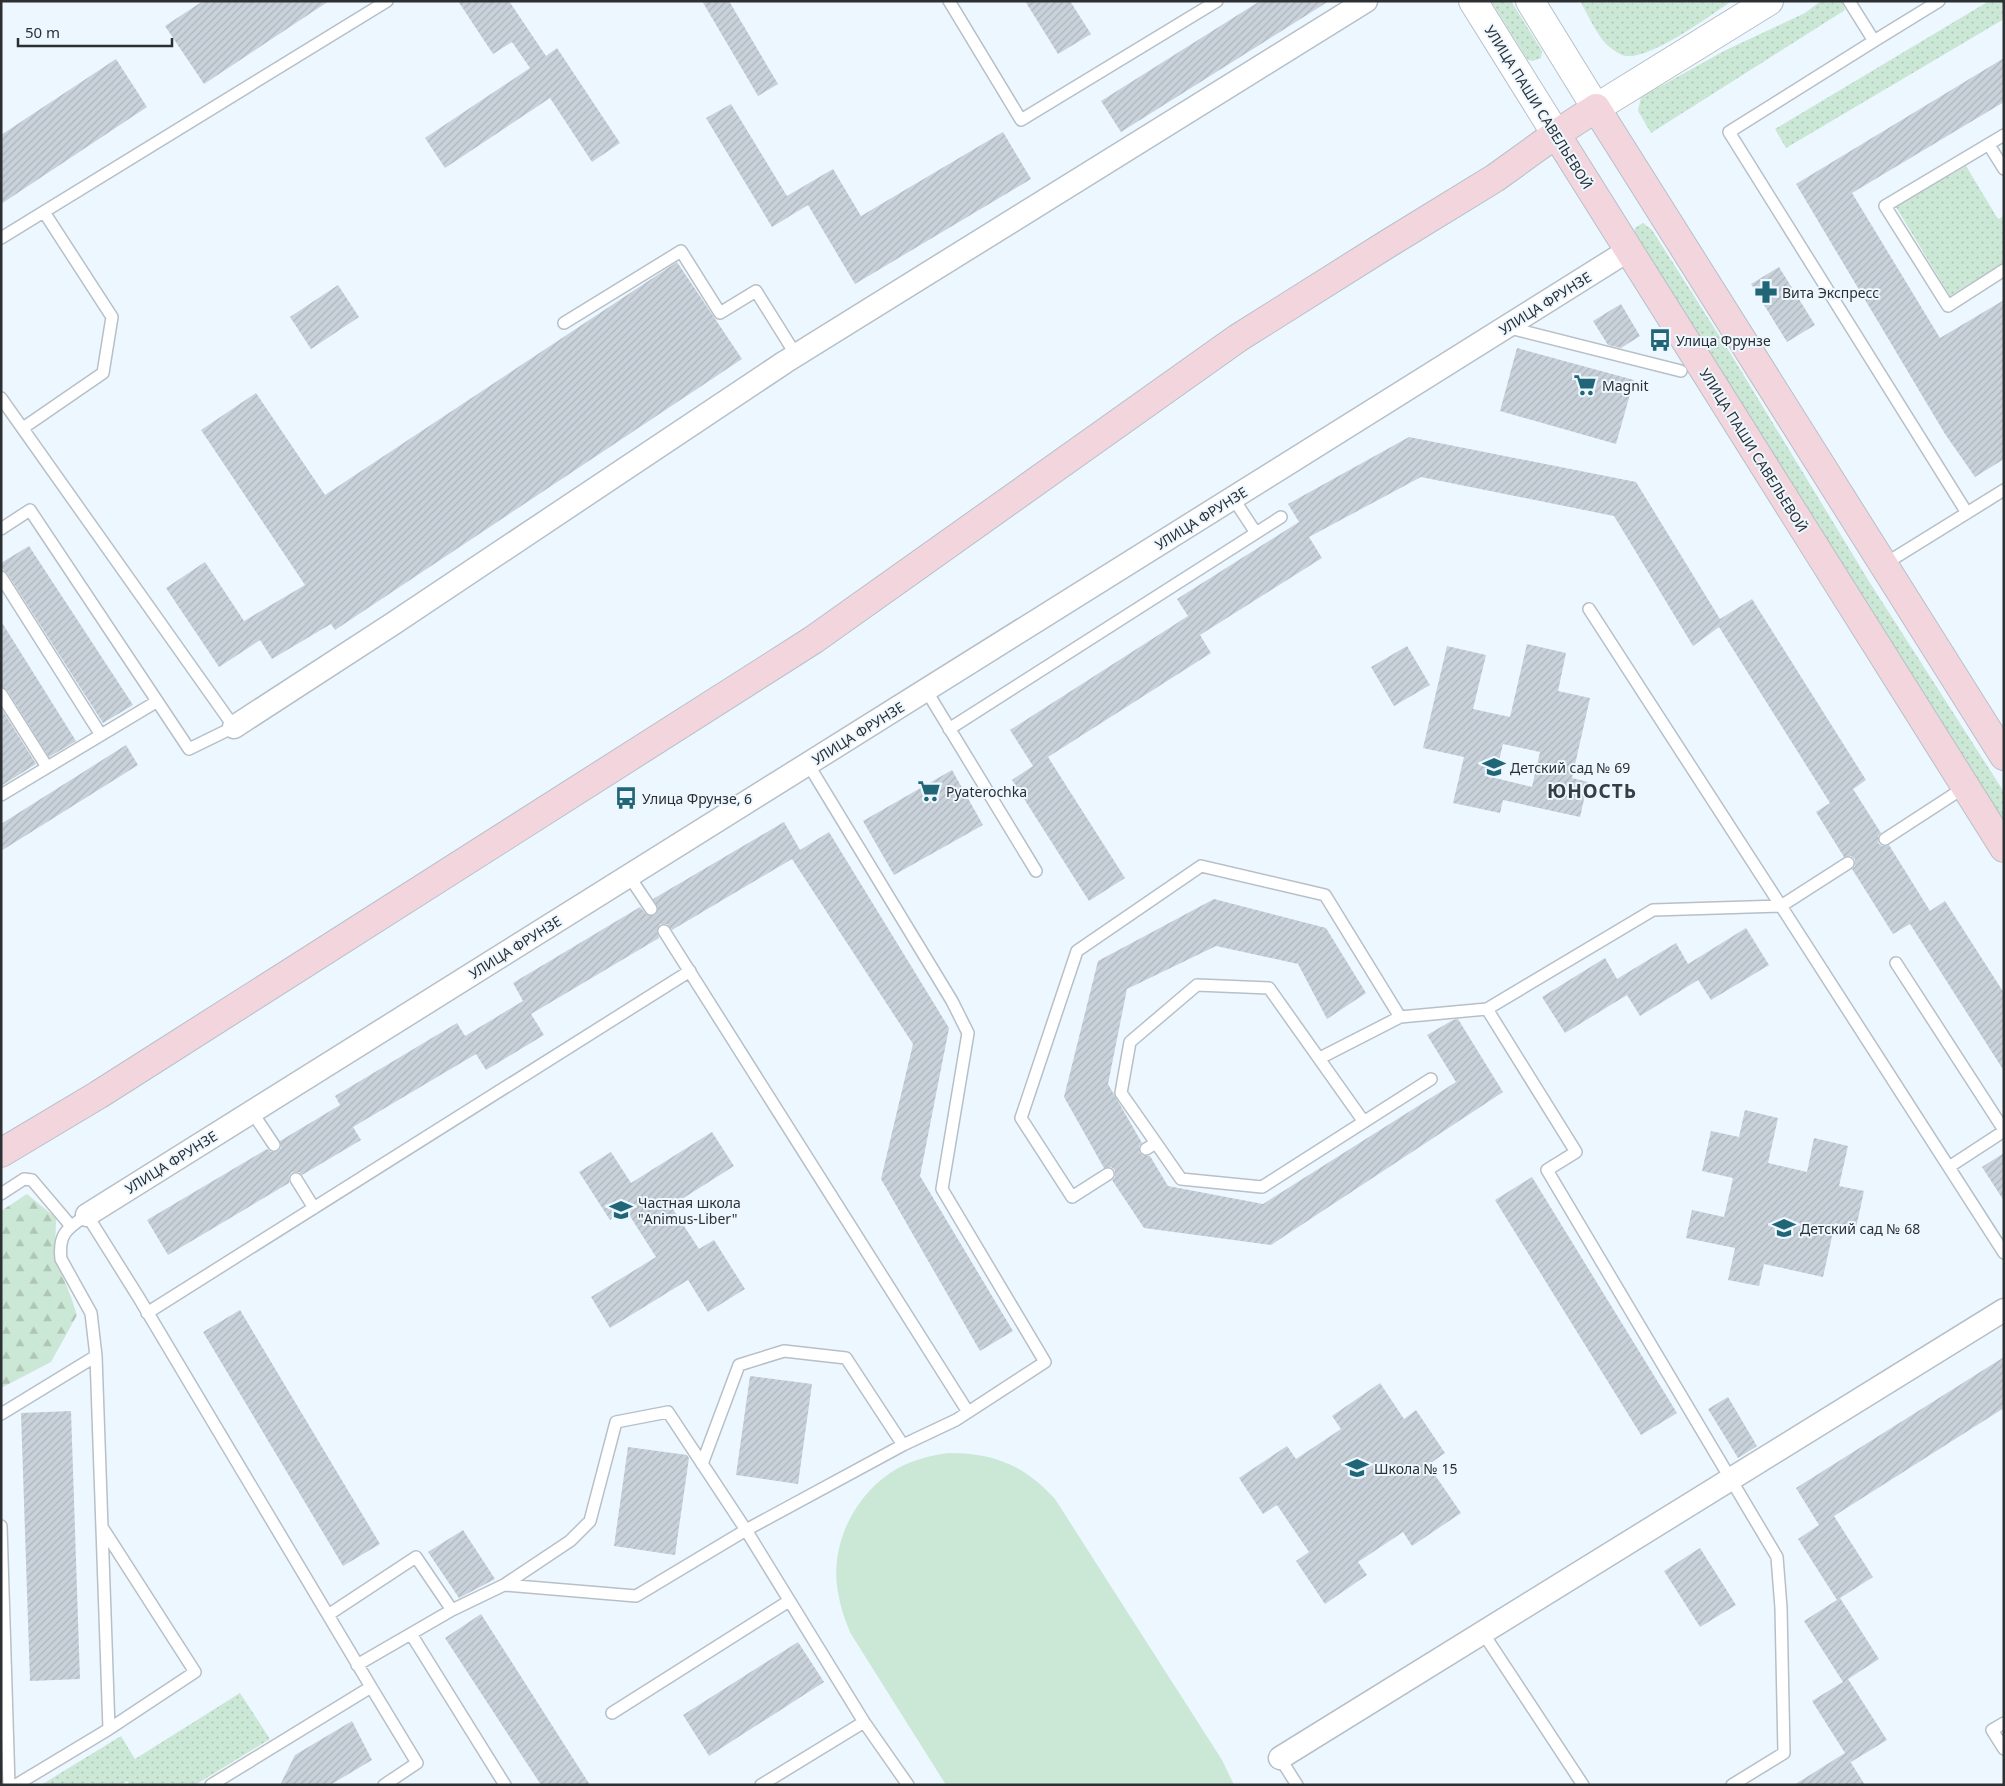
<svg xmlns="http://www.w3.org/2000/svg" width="2005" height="1786" font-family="'Noto Sans',sans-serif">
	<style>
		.grass { fill: url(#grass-dots) }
		.forest { fill: url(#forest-firs) }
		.pitch { fill: #cbe7d5 }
		.building { fill: url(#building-hatch); fill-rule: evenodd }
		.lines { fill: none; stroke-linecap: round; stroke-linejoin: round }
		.service-casing { stroke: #b7c0c7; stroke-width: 14 }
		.minor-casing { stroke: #b7c0c7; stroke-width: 25 }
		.tertiary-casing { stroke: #b7c0c7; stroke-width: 30 }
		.secondary-casing { stroke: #b7c0c7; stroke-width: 30 }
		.service { stroke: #fff; stroke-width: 11 }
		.minor { stroke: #fff; stroke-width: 22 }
		.tertiary { stroke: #fff; stroke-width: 28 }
		.secondary { stroke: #f3d5dd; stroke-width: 28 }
		.labels { text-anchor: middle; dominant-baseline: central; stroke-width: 4; stroke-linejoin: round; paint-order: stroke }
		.street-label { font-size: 14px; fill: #2d3033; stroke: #edf7ff }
		.poi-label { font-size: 14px; fill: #2d3033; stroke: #edf7ff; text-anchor: start }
		.district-label { font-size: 19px; font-weight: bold; letter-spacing: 1px; fill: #363d44; stroke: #edf7ff }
	</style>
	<defs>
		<pattern id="grass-dots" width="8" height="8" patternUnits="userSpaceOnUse" patternTransform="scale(1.25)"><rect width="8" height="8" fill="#cbe7d5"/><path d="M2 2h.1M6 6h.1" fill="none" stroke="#afc6b7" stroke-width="1.8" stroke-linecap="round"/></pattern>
		<pattern id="forest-firs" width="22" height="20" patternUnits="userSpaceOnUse" patternTransform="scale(1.25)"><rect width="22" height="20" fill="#cbe7d5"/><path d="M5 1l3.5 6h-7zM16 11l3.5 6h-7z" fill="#afc6b7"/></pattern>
		<pattern id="building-hatch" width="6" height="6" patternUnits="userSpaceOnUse" patternTransform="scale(1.25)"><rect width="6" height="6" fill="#c9d2da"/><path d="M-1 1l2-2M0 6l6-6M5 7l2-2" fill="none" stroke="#adb5bc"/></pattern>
	</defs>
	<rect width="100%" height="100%" fill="#edf7ff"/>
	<path class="grass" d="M1491,1H1511L1542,51L1541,58L1533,61L1528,60Z
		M1580,1H1732C1709,16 1652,59 1626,56C1619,55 1612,49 1606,44C1597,35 1587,13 1580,1Z
		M1821,1H1842L1845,10L1651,133L1638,111L1641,97L1726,50L1805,13Z
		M1989,1H2004V19L1786,148L1775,129Z
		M1966,166L1998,219L2004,216V262L1950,296L1896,207Z
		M1643,223L1652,230L1729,351L1870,583L2004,792V829L1634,239L1635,228Z
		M240,1693L270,1739L195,1785H129L127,1781L121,1785H41L121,1736L135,1759Z"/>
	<path class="forest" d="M27,1194L56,1218L55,1257L71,1297L77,1315L51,1362L1,1388V1211Z"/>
	<path class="pitch" d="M948,1453C994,1453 1024,1465 1055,1499L1222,1760L1234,1785H946L851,1634C846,1622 841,1610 839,1597C828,1550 851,1500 890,1473C908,1461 927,1456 948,1453Z"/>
	<path class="building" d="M203,1H329L204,84L165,26Z
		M458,1H509L546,56L557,48L620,143L592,162L550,98L445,168L425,138L530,68L512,42L493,54Z
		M702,1H729L778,84L758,96Z
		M1025,1H1070L1091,34L1058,54Z
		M1260,1H1329L1121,132L1101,101Z
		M2004,58V102L1852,193L1940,338L2004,300V459L1975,477L1945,434L1796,184Z
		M116,59L147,107L1,204V135Z
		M731,104L787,196L833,169L861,216L1003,132L1031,179L855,284L808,205L772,227L706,118Z
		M677,262L742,359L335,630L331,624L272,659L260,640L219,667L166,588L205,562L244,621L305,585L201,430L256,393L325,495Z
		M1779,267L1815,325L1787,342L1751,284Z
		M338,285L359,317L311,349L290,317Z
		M1621,304L1640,336L1621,348L1608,345L1593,321Z
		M1517,348L1634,380L1616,444L1500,411Z
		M1409,437L1636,482L1720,619L1752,599L1866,780L1853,789L1881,833L1878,836V843L1882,846L1889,845L1930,911L1945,901L2004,993V1071L1910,924L1893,934L1852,869L1855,866V859L1851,856L1844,857L1816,812L1830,803L1719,627L1693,646L1614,516L1421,477L1309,537L1322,558L1200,635L1211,653L1048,757L1125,878L1089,901L1012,780L1033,766L1010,730L1188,616L1177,599L1299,522L1288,504Z
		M29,546L133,705L103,723L7,573L1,568V563Z
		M1,621L76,741L49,757L7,690L1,687Z
		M1527,644L1566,653L1558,691L1590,698L1572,778L1588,782L1580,817L1503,800L1500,813L1453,803L1464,757L1423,748L1447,646L1486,655L1473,709L1510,717ZM1503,744L1540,752L1532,787L1495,778Z
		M1407,646L1430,685L1394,706L1371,667Z
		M1,708L36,764L1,786Z
		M126,745L138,765L1,851V824Z
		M952,770L983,825L894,875L863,821Z
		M784,822L800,850L829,832L949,1028L920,1176L1013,1331L980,1351L881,1179L913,1044L792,859L672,930L667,924H660L657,931L659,938L531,1014L544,1035L486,1070L476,1054L353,1127L361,1140L302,1175L299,1172H292L289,1176V1183L168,1255L147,1220L267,1149L271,1152L278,1151L281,1148L280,1141L340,1105L335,1096L457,1023L465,1036L523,1001L513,983L640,907L647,915H655L658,908L653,899Z
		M1214,899L1326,928L1366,993L1327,1019L1298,964L1216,946L1127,989L1108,1084L1142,1143L1139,1146V1152L1143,1156H1150L1168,1186L1263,1204L1456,1082L1427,1035L1453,1020L1458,1019L1503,1092L1271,1245L1144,1228L1112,1180L1115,1177V1170L1111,1167L1104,1168L1064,1097L1098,961Z
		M1746,928L1769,965L1711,1000L1698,980L1640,1016L1627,995L1565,1033L1542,997L1605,958L1617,979L1676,943L1688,964Z
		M1745,1110L1778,1118L1768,1163L1807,1172L1814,1138L1848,1146L1839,1186L1864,1191L1856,1228L1835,1223L1823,1277L1764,1264L1759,1286L1728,1280L1735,1248L1686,1238L1692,1210L1724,1217L1733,1178L1702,1171L1711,1131L1739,1137Z
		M712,1132L734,1166L671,1206L699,1249L714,1240L745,1289L708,1312L688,1280L610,1328L591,1297L656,1257L626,1210L610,1220L579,1172L611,1152L631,1183Z
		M2004,1153V1201L1982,1167Z
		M1532,1177L1677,1413L1641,1435L1495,1200Z
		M240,1310L380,1544L343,1566L203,1332Z
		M2004,1357V1408L1834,1516L1873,1577L1837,1600L1798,1539L1819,1525L1796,1488Z
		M750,1376L812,1384L798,1484L736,1475Z
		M1380,1383L1404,1419L1416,1410L1445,1453L1428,1465L1461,1513L1412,1546L1403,1532L1358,1562L1367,1575L1325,1604L1296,1561L1309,1552L1277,1505L1263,1514L1239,1478L1287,1446L1296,1459L1341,1429L1332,1416Z
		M1728,1397L1757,1446L1738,1458L1708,1409Z
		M71,1411L80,1679L30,1681L21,1413Z
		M628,1447L687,1455L689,1458L675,1555L614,1546Z
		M463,1530L495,1579L459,1598L428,1552Z
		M1700,1548L1736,1605L1700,1627L1664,1571Z
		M1840,1598L1879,1659L1848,1679L1887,1740L1851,1762L1848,1758L1865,1785H1794L1845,1753L1812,1701L1843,1682L1804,1621Z
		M481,1614L590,1785H541L445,1638Z
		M798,1642L824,1682L709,1756L683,1715Z
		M352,1721L372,1760L330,1785H280L295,1755Z"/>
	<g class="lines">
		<defs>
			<path id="service" d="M949,1L1021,120L1217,1
				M1849,1L1874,41L1729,132L1967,513
				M1874,41L1939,1
				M2004,135L1885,206L1948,306L2004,270
				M1989,145L2004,169
				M1,238L387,1
				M564,323L681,251L720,313L756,291L796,355
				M1506,327L1681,371
				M1,398L234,727L189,749L30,510L1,529
				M23,428L103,373L112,317L44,212
				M1233,498L1256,533
				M1883,565L2004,490
				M1,577L101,735
				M1589,609L1781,906
				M926,690L1036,871
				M1,694L47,767
				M949,729L1281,517
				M808,764L952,1001L968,1033L942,1189L1045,1362L956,1420L903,1445L746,1530L864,1722L908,1785
				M1,795L156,702
				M1885,839L1965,787
				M1848,863L1781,906L2004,1253
				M629,876L651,909
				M664,931L968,1412
				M1896,963L2004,1130
				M1487,1009L1576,1152L1547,1170L1777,1557L1781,1608L1784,1753L1732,1785
				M1400,1017L1487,1009L1653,910L1781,906
				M252,1112L274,1145
				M1156,1143L1181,1179L1262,1187L1431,1079
				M1146,1149L1156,1143L1121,1093L1130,1042L1197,985L1269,988L1364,1122
				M1949,1167L2004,1131
				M1108,1174L1072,1197L1021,1118L1077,951L1201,866L1325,895L1400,1017L1320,1058
				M296,1179L314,1208
				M1,1194L24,1179L32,1180L71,1226
				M147,1313L690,971
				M1,1414L96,1356L91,1313L61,1259C58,1233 68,1228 87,1215L139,1298L371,1687L211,1785
				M702,1464L739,1365L784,1351L846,1358L903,1445
				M1,1526L9,1785
				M102,1527L195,1672L109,1729
				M328,1615L416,1557L452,1610
				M1483,1633L1583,1785
				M411,1634L505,1785
				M357,1665L452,1610L504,1585L636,1596L746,1530L668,1412L616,1422L590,1521L570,1541L504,1585
				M371,1687L417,1763L384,1785
				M612,1713L789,1601
				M2004,1723L1992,1730L2004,1749
				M1280,1758L1297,1785
				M16,1785L109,1729L96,1356
				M761,1785L864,1722"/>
			<path id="minor" d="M234,727L391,625L785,362L1366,1
				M87,1215L1629,250
				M1280,1758L2004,1310"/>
			<path id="tertiary" d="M1473,1L1556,134
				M1530,1L1596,108L1769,1"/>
			<path id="secondary" d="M1556,134L2004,848
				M1,1153L98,1095L813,640L1238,338L1389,243L1495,178L1556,134L1596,108L2004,756"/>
		</defs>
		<use href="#service" class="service-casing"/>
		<use href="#minor" class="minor-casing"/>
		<use href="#tertiary" class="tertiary-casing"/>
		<use href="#secondary" class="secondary-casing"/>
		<use href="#service" class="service"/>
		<use href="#minor" class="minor"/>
		<use href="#tertiary" class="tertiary"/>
		<use href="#secondary" class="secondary"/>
	</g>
	<defs>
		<symbol id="pharmacy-bare" viewBox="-9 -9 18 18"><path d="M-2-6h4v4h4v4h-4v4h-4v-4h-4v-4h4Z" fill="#216677" stroke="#edf7ff" stroke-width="2.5" paint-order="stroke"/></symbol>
		<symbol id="bus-bare" viewBox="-9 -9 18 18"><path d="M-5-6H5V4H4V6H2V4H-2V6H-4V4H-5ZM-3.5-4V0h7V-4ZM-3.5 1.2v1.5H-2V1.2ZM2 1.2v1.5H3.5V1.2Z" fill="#216677" stroke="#edf7ff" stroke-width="2.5" paint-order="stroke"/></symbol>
		<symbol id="supermarket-bare" viewBox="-9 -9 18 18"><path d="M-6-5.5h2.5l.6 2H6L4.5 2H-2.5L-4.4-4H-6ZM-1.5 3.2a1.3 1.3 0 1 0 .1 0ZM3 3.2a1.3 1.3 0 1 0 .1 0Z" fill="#216677" stroke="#edf7ff" stroke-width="2.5" paint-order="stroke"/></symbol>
		<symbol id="school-bare" viewBox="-9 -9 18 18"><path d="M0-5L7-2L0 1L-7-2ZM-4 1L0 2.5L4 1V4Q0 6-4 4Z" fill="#216677" stroke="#edf7ff" stroke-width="2.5" paint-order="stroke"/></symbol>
	</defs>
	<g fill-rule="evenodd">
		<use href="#pharmacy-bare" x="1750" y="276" width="32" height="32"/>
		<use href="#bus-bare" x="1644" y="324" width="32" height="32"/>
		<use href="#supermarket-bare" x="1569" y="369" width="32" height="32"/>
		<use href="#school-bare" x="1478" y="751" width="32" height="32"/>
		<use href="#supermarket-bare" x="913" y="775" width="32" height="32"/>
		<use href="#bus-bare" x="610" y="782" width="32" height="32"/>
		<use href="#school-bare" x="605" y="1194" width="32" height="32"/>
		<use href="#school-bare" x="1768" y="1212" width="32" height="32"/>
		<use href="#school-bare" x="1341" y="1452" width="32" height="32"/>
	</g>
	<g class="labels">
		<g class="street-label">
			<text transform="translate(1539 107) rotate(58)">УЛИЦА ПАШИ САВЕЛЬЕВОЙ</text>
			<text transform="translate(1545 303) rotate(-32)">УЛИЦА ФРУНЗЕ</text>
			<text transform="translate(1754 450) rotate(58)">УЛИЦА ПАШИ САВЕЛЬЕВОЙ</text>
			<text transform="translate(1201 518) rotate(-32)">УЛИЦА ФРУНЗЕ</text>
			<text transform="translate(858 733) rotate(-32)">УЛИЦА ФРУНЗЕ</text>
			<text transform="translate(515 947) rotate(-32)">УЛИЦА ФРУНЗЕ</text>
			<text transform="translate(171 1162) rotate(-32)">УЛИЦА ФРУНЗЕ</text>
		</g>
		<g class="poi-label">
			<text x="1782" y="292">Вита Экспресс</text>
			<text x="1676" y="340">Улица Фрунзе</text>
			<text x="1602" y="385">Magnit</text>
			<text x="1510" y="767">Детский сад № 69</text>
			<text x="946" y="791">Pyaterochka</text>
			<text x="642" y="798">Улица Фрунзе, 6</text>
			<text x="638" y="1202">Частная школа<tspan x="638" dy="16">"Animus-Liber"</tspan></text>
			<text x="1800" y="1228">Детский сад № 68</text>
			<text x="1374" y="1468">Школа № 15</text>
		</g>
		<g class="district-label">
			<text x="1592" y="791">ЮНОСТЬ</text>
		</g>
	</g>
	<rect width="2005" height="1786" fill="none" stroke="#2d3033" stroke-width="5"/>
	<path d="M18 38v8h154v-8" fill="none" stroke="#2d3033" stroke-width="2.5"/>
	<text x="25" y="38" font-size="15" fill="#2d3033" stroke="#edf7ff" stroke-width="4" paint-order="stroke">50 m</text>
</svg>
